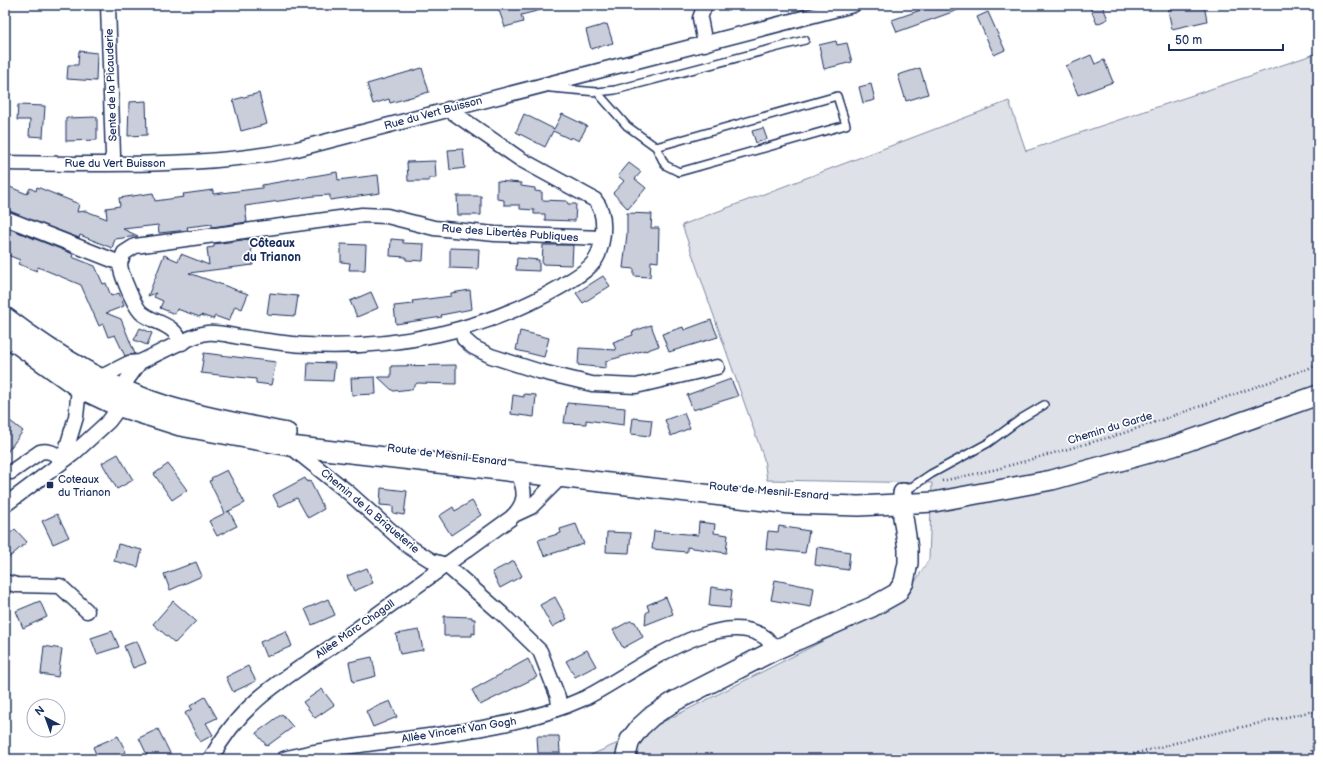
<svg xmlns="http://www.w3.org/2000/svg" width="1323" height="764" font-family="'Balsamiq Sans',sans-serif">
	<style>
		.green { fill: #dee1e7; stroke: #7c88a2 }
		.building { fill: #caceda; stroke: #1b2f5e }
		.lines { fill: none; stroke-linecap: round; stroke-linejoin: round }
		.lane-casing { stroke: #1b2f5e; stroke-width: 10 }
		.street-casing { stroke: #1b2f5e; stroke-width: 17 }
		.secondary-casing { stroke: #1b2f5e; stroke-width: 22 }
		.path { stroke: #1b2f5e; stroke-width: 2.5; stroke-dasharray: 1 3; stroke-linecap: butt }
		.lane { stroke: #fff; stroke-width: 7 }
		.street { stroke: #fff; stroke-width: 14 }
		.secondary { stroke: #fff; stroke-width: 19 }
		.poi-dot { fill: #1b2f5e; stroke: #fff; stroke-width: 1.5 }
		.labels { text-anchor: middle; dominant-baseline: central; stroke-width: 3.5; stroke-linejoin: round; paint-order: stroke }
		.street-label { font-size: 11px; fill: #1b2f5e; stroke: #fff }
		.poi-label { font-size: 11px; fill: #1b2f5e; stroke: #fff; text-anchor: start }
		.neighbourhood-label { font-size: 12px; font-weight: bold; fill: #1b2f5e; stroke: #fff }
	</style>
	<rect width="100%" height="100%" fill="#fff"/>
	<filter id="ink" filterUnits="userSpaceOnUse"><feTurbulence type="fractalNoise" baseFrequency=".025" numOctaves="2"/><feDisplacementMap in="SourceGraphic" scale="8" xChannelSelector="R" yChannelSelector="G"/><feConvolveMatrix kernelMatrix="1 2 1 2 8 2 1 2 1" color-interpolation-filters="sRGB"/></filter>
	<g filter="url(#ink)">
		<path class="green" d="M1318,53V759H582L647,730L904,600L929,559L932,483L767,480L764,459L682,225L1009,101L1026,151Z"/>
		<path class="building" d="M497,5H544L545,9L521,15L523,22L505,27Z
			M935,5L969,6L897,32L892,20Z
			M1089,5H1102L1108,19L1097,24Z
			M1190,5H1204L1207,21L1172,29L1168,10Z
			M988,12L1005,50L994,55L977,17Z
			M607,24L613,43L591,49L586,30Z
			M836,41L837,45L847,43L852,62L824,69L819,45Z
			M79,51L97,53L96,81L67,79L68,65H78Z
			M1091,55L1095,64L1104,60L1113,82L1078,95L1066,66Z
			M422,68L429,92L390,103L389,99L373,104L367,84Z
			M920,68L928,94L906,101L898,75Z
			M871,84L875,100L863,103L859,87Z
			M259,93L267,124L241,131L233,100Z
			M146,101L147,135L128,136L129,102Z
			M18,105L45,106L43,137L29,136L30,120H17Z
			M524,114L554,129L562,114L587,126L579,141L571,137L570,139L553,131L545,147L516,132Z
			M97,117V140L66,141V118Z
			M763,128L767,139L756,143L752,131Z
			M463,149L465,168L450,170L448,150Z
			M435,161L436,178H429V181H408L407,162Z
			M629,163L641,172L635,179L646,188L628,209L613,193L624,181L618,176Z
			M337,172L338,180L378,175L380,193L330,200V195L314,196L245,206L247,222L212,227V224L187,227L188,230L159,233L158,225L123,229L138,236L115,239L112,248L80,235L79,238L5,210V200L10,187L27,194L30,188L36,191L37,187L79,204L77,212L86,211L107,219L106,208L120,206L119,198L153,193L155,201L184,197L183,194L213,190V194L262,188V185Z
			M497,181L521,183V186L535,188V191L542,192V200L567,201L568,204H576L575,221L545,220V214H534V210L520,209V205H504V200L497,199Z
			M457,196H481V215H458Z
			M627,213L652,214L651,228H659L658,262L651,261L650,277L634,276V269L623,268L627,234Z
			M5,227L73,254L72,257L95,266L103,284L106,283L111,296L119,293L124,306L106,313L121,319L135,354L125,356L115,335L108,337L103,324L99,326L81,285L38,267L37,271L18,264L20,260L5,254Z
			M250,239L253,265L189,273L248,294L242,309L235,306L229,321L215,316L213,319L201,315L200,317L177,309L175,314L160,308L163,301L154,297L156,293L148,296L164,255L178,261L181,254L209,265L207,248L214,247V244Z
			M391,239L403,240V243L424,244L423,261L406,260V257L390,256Z
			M341,244L366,245L365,270H349L350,263L341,262Z
			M543,245H573L572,265L542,264Z
			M450,248L479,249L478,269L450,268Z
			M517,258L539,260V271L516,270Z
			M603,276L610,286L583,303L576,293Z
			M470,290L472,309L441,315L442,317L396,324L394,306L413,304L412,301L451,296V293Z
			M371,292L378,308L357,317L350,301Z
			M270,293L298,296L295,316L267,314Z
			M711,320L718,337L669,352L662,334L683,327L684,330Z
			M651,325L659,346L645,351V350L606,361V368L578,365L579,348L616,350L613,342L633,335L632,332Z
			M140,328L152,333L147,345L134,340Z
			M520,331L549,338L544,357L516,350Z
			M204,353L276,362L271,385L256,383V379L201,373Z
			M308,362L335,363L333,381L307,380Z
			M456,365V384L417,383L412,389L393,391L378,377H391V366Z
			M375,377L376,394L352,395L351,378Z
			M731,379L738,396L693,410L687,395Z
			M524,394L536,395L534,417L511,414L513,395L524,397Z
			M567,403L625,408L624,425L586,420V424L564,423Z
			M684,413L690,428L671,436L665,420Z
			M5,417L23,431L5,455Z
			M633,418L652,420L650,436L631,434Z
			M118,454L133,480L117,489L102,463Z
			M168,464L187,490L172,500L154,474Z
			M227,470L245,503L227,512L229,511L237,526L217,536L209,521L225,513L209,481L212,480L211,478Z
			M305,478L307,482L310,481L324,509L308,518L297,498L279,507L273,495Z
			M381,488L407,491L404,515L393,513V506L380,505Z
			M472,501L481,515L451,535L439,516L453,507L455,511Z
			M57,514L69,537L53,544L42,521Z
			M699,522L715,524L714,533L728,535L726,553L687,547V552L652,549L654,531L698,535Z
			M576,524L584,544L544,556L538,540L561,533L560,529Z
			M779,526L809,531L805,553L766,549L768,531L778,532Z
			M15,529L27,542L5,561V538Z
			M607,532L631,533L629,553L606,552Z
			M118,544L142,550L138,567L114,561Z
			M817,547L850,552L848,570L815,565Z
			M514,561L522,576L500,588L492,572Z
			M196,562L202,576L170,590L164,574Z
			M367,568L373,583L354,591L347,576Z
			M775,580L814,588L811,607L771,600Z
			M711,587L732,590L730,608L709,606Z
			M555,597L567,619L552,627L540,605Z
			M666,597L673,614L645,625L646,613L649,611L647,605Z
			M328,599L335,615L312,625L305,609Z
			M40,601L47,617L23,628L16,611Z
			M173,601L196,621L175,643L153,624Z
			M444,616L472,617V619H475V634L472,633V636H444Z
			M630,621L635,622L643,637L623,648L613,630Z
			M419,630L423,650L400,654L396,634Z
			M112,631L119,647L97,654L91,638Z
			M286,631L292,646L266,657L260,642Z
			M137,641L146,663L133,668L124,646Z
			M44,646L62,649L58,677L41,674Z
			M587,650L596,666L575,677L566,661Z
			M372,657L376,676L353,682L349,662Z
			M528,659L537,677L480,705L472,690Z
			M248,666L256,681L233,692L226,677Z
			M322,689L334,705L315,718L303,702Z
			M205,697L217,718L206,723L213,735L200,742L185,713L192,709L190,706Z
			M390,701L397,717L373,727L366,711Z
			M282,714L293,727L267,746L256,733Z
			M158,729L173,759H149L139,738Z
			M118,736L126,752L111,759H98L93,747Z
			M537,736H559L560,753H538Z"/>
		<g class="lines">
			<defs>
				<path id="lane" d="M551,88L597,92L627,126L656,147L665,165L679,172L846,125L837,96L656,147
					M597,92L615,90L805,40
					M904,492L931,474L988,443L1022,418L1044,405"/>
				<path id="street" d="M108,5L113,155L110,164
					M705,44L700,18L705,5
					M5,163C101,164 199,168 293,150L853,5
					M5,218L120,263C120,273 135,309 143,314C159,325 172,323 182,343
					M120,263L124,253L135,246L362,215L387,216L434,228L495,234L602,238
					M461,329L464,339L473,347L491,356L538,371L592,384L636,386L717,367
					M290,446L349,493L408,546L432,561L446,565L502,614L540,651L558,697L559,707
					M63,460L76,417L79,388L129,363L140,362C156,355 191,335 207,333C217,332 229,335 240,337C261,340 283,344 306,345C394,350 485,331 562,286C574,278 592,269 598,255C604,239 607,214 595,200L520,159L448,109
					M5,472H11L40,452C50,449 56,455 63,460
					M5,505L73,454L109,421L115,413L127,380L140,362
					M516,514L531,507L560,478
					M5,582L17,585L60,586L87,611
					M211,759C242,698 293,674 346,637C401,597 456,558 511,518C527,503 526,491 518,473
					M284,759C311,751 339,748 367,744C440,734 517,729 585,698C627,678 719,603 766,638C769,641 772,646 775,650"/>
				<path id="secondary" d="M5,317C55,355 110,389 170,407C208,418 248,425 287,433
					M5,335L79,388L117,406L180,426L290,446L791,504L859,506L934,502L1052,480L1174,446L1318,395
					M625,759L630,740L640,727L652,716L675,701L775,650L872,607L897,593L904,582L908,563V549L903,517V493"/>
			</defs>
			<use href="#lane" class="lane-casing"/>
			<use href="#street" class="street-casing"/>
			<use href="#secondary" class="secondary-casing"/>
			<path class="path" d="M942,481L997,469L1121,434L1318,365
				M1114,759L1198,737L1318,710
				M1309,759L1318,731"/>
			<use href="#lane" class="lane"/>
			<use href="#street" class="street"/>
			<use href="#secondary" class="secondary"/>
		</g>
	</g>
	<rect class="poi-dot" x="46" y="481" width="8" height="8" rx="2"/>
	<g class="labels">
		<g class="street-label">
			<text transform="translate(111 85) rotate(-92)">Sente de la Picauderie</text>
			<text transform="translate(433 113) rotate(-15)">Rue du Vert Buisson</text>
			<text x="115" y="163">Rue du Vert Buisson</text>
			<text transform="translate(510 233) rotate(4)">Rue des Libertés Publiques</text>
			<text transform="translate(1110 428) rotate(-17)">Chemin du Garde</text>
			<text transform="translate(447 455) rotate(7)">Route de Mesnil-Esnard</text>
			<text transform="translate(769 491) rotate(5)">Route de Mesnil-Esnard</text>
			<text transform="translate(370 511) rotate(40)">Chemin de la Briqueterie</text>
			<text transform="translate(355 629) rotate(-35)">Allée Marc Chagall</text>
			<text transform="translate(459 730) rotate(-9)">Allée Vincent Van Gogh</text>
		</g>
		<g class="poi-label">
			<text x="58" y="479">Coteaux<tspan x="58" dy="13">du Trianon</tspan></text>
		</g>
		<g class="neighbourhood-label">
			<text x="272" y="243">Côteaux<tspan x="272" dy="14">du Trianon</tspan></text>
		</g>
	</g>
	<rect width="1323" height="764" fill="none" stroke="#fff" stroke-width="20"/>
	<rect x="10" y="10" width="1303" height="744" fill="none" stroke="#1b2f5e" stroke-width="1.5" filter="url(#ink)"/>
	<g transform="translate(46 718) rotate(319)"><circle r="19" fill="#ffffff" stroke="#a4acbf"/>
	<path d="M0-3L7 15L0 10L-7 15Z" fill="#1b2f5e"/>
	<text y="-6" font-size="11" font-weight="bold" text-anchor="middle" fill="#1b2f5e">N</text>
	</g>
	<path d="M1169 44v6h114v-6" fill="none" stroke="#1b2f5e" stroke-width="2"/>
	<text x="1175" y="44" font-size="12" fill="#1b2f5e" stroke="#ffffff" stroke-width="3" paint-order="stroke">50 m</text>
</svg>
